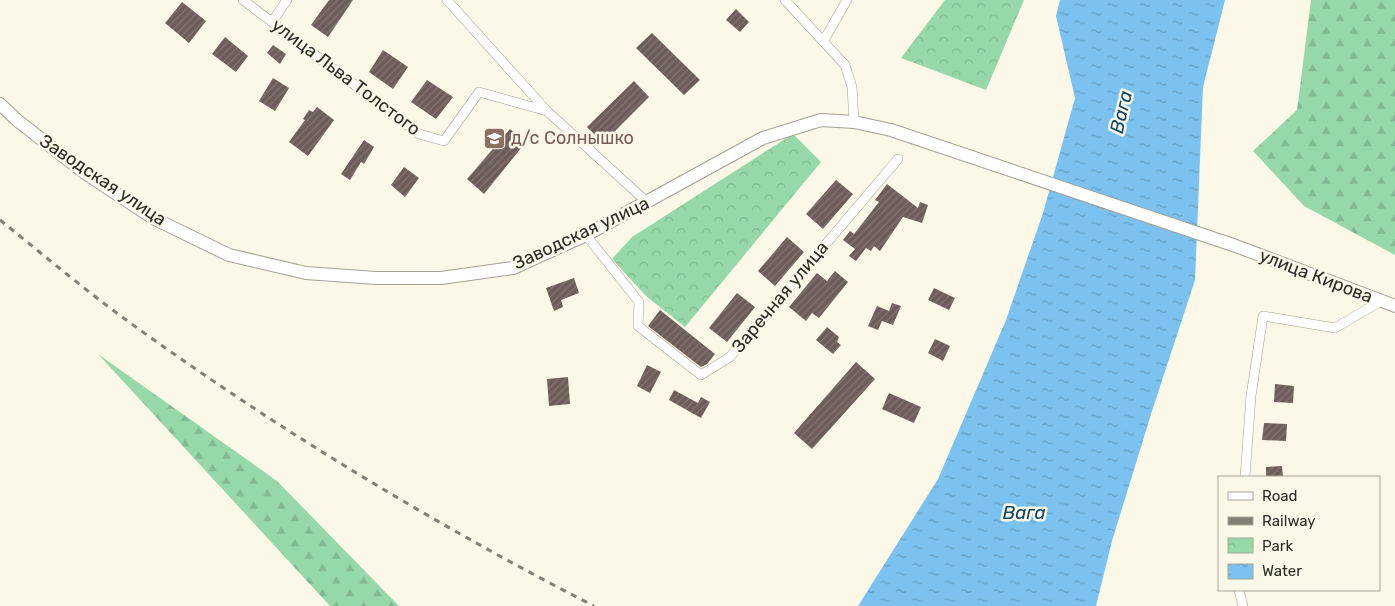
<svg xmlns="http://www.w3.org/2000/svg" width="1395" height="606" font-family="Rubik,sans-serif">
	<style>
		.forest { fill: url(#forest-firs) }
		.park { fill: url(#park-crowns) }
		.water { fill: url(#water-ripples) }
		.building { fill: url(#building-hatch) }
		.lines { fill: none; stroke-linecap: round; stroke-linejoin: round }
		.street-casing { stroke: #a4a192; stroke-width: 10 }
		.secondary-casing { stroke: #a4a192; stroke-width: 14 }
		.street { stroke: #fff; stroke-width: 9 }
		.secondary { stroke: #fff; stroke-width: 12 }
		.rail { stroke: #827f75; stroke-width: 3; stroke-dasharray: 6 6; stroke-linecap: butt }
		.labels { text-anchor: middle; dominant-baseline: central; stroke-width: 5; stroke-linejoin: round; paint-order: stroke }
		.street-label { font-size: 18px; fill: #2b2a24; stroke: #fcf8e8 }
		.education-label { font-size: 18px; fill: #785e54; stroke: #fcf8e8; text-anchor: start }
		.water-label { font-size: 19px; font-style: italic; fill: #0e4665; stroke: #fcf8e8 }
	</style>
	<defs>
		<pattern id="forest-firs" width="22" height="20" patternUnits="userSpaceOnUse" patternTransform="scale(1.25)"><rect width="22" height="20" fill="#96d8aa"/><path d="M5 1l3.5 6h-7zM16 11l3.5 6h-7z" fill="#81ba92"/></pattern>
		<pattern id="park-crowns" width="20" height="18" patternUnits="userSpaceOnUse" patternTransform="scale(1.25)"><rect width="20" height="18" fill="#96d8aa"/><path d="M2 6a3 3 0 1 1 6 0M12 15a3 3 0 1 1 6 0" fill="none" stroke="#81ba92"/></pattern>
		<pattern id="water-ripples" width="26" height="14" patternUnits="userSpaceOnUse" patternTransform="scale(1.25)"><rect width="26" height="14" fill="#7bc2f0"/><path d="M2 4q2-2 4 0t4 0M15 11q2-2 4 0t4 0" fill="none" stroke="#659ec2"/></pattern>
		<pattern id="building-hatch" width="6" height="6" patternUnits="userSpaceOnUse" patternTransform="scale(1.25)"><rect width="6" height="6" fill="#6d5d58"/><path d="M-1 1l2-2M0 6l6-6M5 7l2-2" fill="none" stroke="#827671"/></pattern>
	</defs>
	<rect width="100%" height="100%" fill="#fcf8e8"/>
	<path class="forest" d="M1311,0H1395V255L1304,206L1253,151L1297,110Z
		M98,354L277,481L399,606H330Z"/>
	<path class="park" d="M945,0H1024L986,90L901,58Z
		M793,134L821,162L685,327L646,296L612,259L632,237Z"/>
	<path class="water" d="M1060,0H1225L1203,87L1195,280L1152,411L1112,541L1096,606H858L938,479L1006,320L1043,213L1075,98L1056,16Z"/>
	<path class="building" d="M329,0H353L328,37L311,25Z
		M182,2L206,21L189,43L165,23Z
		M736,9L749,22L740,32L726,20Z
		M652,33L700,80L684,95L636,48Z
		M225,37L248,56L236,72L212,54Z
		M273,45L286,54L280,64L267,53Z
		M383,50L408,67L393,89L369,72Z
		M273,78L289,88L275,111L259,101Z
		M427,80L453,97L436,119L411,102Z
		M634,81L649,97L603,143L587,127Z
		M317,107L334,120L308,156L289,142L305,120L303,119L309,110L313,112Z
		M510,129L526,142L484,194L467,179Z
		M364,140L374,147L364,164L361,162L350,180L341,174Z
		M404,167L419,178L405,197L391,185Z
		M836,180L853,194L823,229L806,214Z
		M887,184L918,208L920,202L928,205L922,223L903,217L880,251L874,246L871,251L866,248L856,261L849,256L855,249L843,240L850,231L854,234L879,202L875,200Z
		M787,237L804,252L775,286L758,271Z
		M835,271L848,282L819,318L812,313L806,321L789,307L817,273L827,281Z
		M574,278L579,293L561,300L563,307L554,311L546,288Z
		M934,288L955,298L949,310L928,300Z
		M737,293L755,307L727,342L709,328Z
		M892,303L901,306L893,325L882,321L878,330L868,326L877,306L889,311Z
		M660,310L715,354L707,364L701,367L648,326Z
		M827,327L839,337L837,342L841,345L833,354L816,340Z
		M935,339L950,346L943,361L928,353Z
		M856,362L875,379L812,449L794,433Z
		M647,365L661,372L650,393L637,386Z
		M568,377L570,404L549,406L547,379Z
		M1275,384L1294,386L1293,403L1274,402Z
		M674,390L698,403L701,397L710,402L701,418L669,400Z
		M889,393L921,407L914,423L882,409Z
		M1264,423L1287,424L1286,441L1262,440Z
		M1282,466L1283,477H1266V467Z"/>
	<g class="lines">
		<defs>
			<path id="street" d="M243,0L419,134L444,141L479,92L547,111
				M447,0L547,111L648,203
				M785,0L845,65L852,87L854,122
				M272,22L287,0
				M824,40L847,0
				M586,235L639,302L638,326L701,375L730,357L898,159
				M1245,477L1251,396L1263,316L1335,328L1381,301
				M1239,590L1243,606"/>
			<path id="secondary" d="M0,104L18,121L85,173L153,218L229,255L306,273L376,278H441L513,268L586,235L763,138L821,120L854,122L891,130L1236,246L1395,306"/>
		</defs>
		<use href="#street" class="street-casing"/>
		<use href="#secondary" class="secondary-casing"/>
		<use href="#street" class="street"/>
		<use href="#secondary" class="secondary"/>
		<path class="rail" d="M0,220C46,257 92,296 140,330C284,433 436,525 594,606"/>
	</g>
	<defs>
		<symbol id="school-square" viewBox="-11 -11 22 22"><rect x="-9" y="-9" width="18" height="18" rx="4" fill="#8d6e63" stroke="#fcf8e8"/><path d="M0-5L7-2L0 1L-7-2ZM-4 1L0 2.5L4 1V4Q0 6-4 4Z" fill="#fff"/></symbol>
	</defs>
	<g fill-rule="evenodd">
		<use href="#school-square" x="482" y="126" width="25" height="25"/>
	</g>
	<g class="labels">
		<g class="street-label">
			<text transform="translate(346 77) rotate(37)">улица Льва Толстого</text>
			<text transform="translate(103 180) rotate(34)">Заводская улица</text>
			<text transform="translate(581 233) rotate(-25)">Заводская улица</text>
			<text transform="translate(1316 276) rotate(21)">улица Кирова</text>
			<text transform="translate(780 297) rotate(-50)">Заречная улица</text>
		</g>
		<g class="education-label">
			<text x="511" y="138">д/с Солнышко</text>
		</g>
		<g class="water-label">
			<text transform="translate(1121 112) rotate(-77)">Вага</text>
			<text x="1024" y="512">Вага</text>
		</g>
	</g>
	<rect x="1218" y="476" width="162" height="115" fill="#fcf8e8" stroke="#a8a69a"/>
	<rect x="1228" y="492" width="25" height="8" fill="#ffffff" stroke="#a8a69a"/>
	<text x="1262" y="501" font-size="15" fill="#2b2a24">Road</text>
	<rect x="1228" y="517" width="25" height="8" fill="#827f75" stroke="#a8a69a"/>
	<text x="1262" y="526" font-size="15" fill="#2b2a24">Railway</text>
	<rect x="1228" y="538" width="25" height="15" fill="url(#park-crowns)" stroke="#a8a69a"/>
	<text x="1262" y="551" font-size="15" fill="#2b2a24">Park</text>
	<rect x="1228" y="564" width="25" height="15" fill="url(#water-ripples)" stroke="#a8a69a"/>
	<text x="1262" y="576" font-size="15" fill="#2b2a24">Water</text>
</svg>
